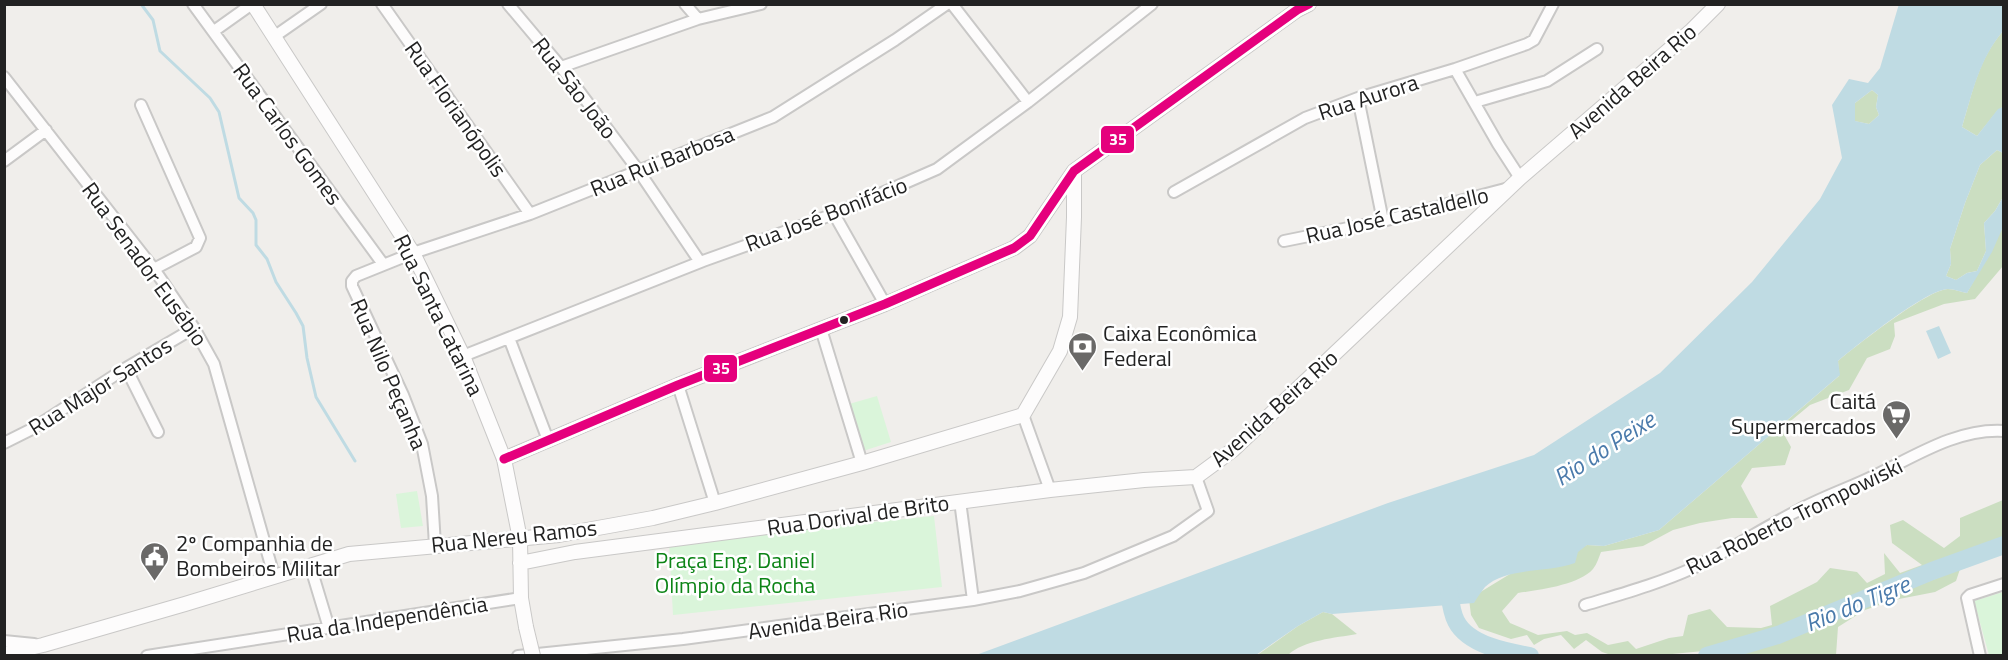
<svg xmlns="http://www.w3.org/2000/svg" width="2008" height="660" font-family="'Titillium Web',sans-serif">
	<style>
		.forest { fill: #cbdec1 }
		.park { fill: #daf5da }
		.water { fill: #bfdbe3; fill-rule: evenodd }
		.lines { fill: none; stroke-linecap: round; stroke-linejoin: round }
		.stream { stroke: #bfdbe3; stroke-width: 3 }
		.river { stroke: #bfdbe3; stroke-width: 18 }
		.minor-casing { stroke: #c9c8c7; stroke-width: 14 }
		.tertiary-casing { stroke: #c9c8c7; stroke-width: 16 }
		.minor { stroke: #fdfcfc; stroke-width: 10 }
		.tertiary { stroke: #fdfcfc; stroke-width: 14 }
		.tertiary-bridge-casing { stroke: #c9c8c7; stroke-width: 16; stroke-linecap: butt }
		.tertiary-bridge { stroke: #fdfcfc; stroke-width: 14 }
		.bus-1-casing { stroke: #fff; stroke-width: 14 }
		.bus-1 { stroke: #e5007d; stroke-width: 9 }
		.bus-dot { fill: #222; stroke: #fff; stroke-width: 2 }
		.labels { text-anchor: middle; dominant-baseline: central; stroke-width: 5; stroke-linejoin: round; paint-order: stroke }
		.street-label { font-size: 22px; fill: #222; stroke: #fff }
		.poi-label { font-size: 22px; fill: #222; stroke: #fff; text-anchor: start }
		.park-label { font-size: 22px; fill: #0c8416; stroke: #fff }
		.water-label { font-size: 24px; font-style: italic; fill: #4a7aab; stroke: #fff }
		.line-badge { stroke: #fff; stroke-width: 2 }
		.badge-label { font-size: 16px; text-anchor: middle; font-weight: bold; fill: #fff }
	</style>
	<rect width="100%" height="100%" fill="#f0eeeb"/>
	<path class="forest" d="M2003,31V107L1998,110L1977,136L1962,127C1973,91 1978,60 2003,31Z
		M1872,90L1878,95L1876,107L1879,115L1869,124L1854,121L1855,103Z
		M1997,150L2003,153V197L1995,211L1984,223L1986,251L1977,271L1967,273L1956,280L1946,276L1951,264L1950,249L1965,203L1980,165Z
		M2003,227V266L1975,299L1944,304L1894,323L1895,336L1890,349L1867,358L1849,390L1810,405L1781,429L1791,447L1785,465L1752,468L1741,486L1758,518H1732L1700,523L1673,530L1643,546L1601,552C1599,557 1597,564 1593,569C1579,585 1539,590 1518,593L1502,611L1510,623L1538,635L1567,631L1575,635L1587,633L1608,645L1628,641L1636,649L1669,638L1683,636L1688,615L1710,609L1727,627L1761,628L1772,625L1770,606L1817,582L1830,568L1857,572L1867,583L1885,574L1884,553L1900,573L1922,565L1892,543L1890,525L1903,520L1944,548L1960,536V518L2003,500V542L1938,566L1794,626L1748,642L1714,650L1662,655H1611L1602,652L1586,640L1574,649L1561,635L1544,639L1534,645L1527,635L1511,639L1479,628L1471,615L1469,599L1510,574L1587,545L1604,546L1659,530L1839,376L1838,361C1856,346 1928,289 1948,289C1954,289 1961,292 1967,293Z
		M1960,569L1956,581L1935,592L1894,600L1865,610L1838,627L1836,655H1732L1786,638Z
		M1323,612L1332,614L1357,634C1335,638 1304,640 1288,655L1256,656L1298,626Z"/>
	<path class="park" d="M877,396L891,442L863,451L849,404Z
		M417,491L423,526L401,528L396,494Z
		M934,516L942,587L673,615L669,542Z
		M2003,592V655H1989L1974,601Z"/>
	<path class="water" d="M1899,4L2003,5V31C1979,60 1973,91 1962,127L1977,136L1998,109L2003,107V153L1997,150L1980,165L1965,203L1950,249L1951,264L1946,276L1956,280L1967,273L1977,271L1986,251L1984,223L1995,211L2003,197V227L1992,252L1967,293C1961,292 1954,289 1948,289C1927,289 1857,345 1838,361L1840,375L1659,530L1604,546L1587,545L1578,552L1575,563C1548,573 1506,567 1485,587C1481,592 1477,598 1474,603L1332,614L1323,612L1298,626L1256,655H976L1388,503L1534,455L1660,373L1752,282L1820,199L1842,158L1832,105L1849,79L1868,83L1880,68ZM1872,90L1878,95L1876,107L1879,115L1869,124L1855,121V103Z
		M1939,326L1951,353L1938,359L1926,331Z"/>
	<g class="lines">
		<path class="stream" d="M141,4L153,20L160,51L210,98L219,112L239,198L253,213L256,220V245L267,259L276,282L296,313L303,326L307,358L316,397L355,461"/>
		<path class="river" d="M1447,580C1450,593 1450,610 1456,621C1468,645 1507,652 1530,656
			M1707,656L1778,635L1932,571L2004,545"/>
		<defs>
			<path id="minor" d="M193,4L383,264
				M382,4L530,214
				M508,4L561,67L638,170L700,262
				M685,4L698,19
				M952,4L1028,102
				M214,31L252,4
				M275,36L321,4
				M561,67L698,19L761,4
				M1455,69L1498,144L1520,178
				M4,77L154,269L194,328L214,364L274,576
				M1358,98L1383,221
				M1475,102L1547,81L1597,49
				M141,105L200,238L196,247L154,269
				M4,161L46,130
				M1174,192L1305,118L1358,98L1455,69L1527,44L1534,40L1553,4
				M834,214L885,304
				M1284,241L1383,221L1509,188
				M821,329L862,463
				M509,338L548,440
				M463,356L703,261L834,214L937,169L1028,102L1152,4
				M126,368L158,432
				M678,385L715,503
				M1023,415L1050,490
				M4,443L32,429L126,368L194,328
				M960,501L973,600
				M435,545L432,496L422,444L403,395L352,286V281L356,276L413,253L530,214L773,117L895,40L947,4
				M310,565L329,628
				M1585,605C1621,594 1658,584 1693,568C1728,551 1762,529 1797,511C1822,497 1850,488 1876,475C1915,456 1958,428 2004,431
				M4,641L34,644
				M147,656L521,598
				M518,656L683,639L973,600L1020,591L1084,573L1173,536L1208,511L1196,477
				M1980,656L1967,598L1970,595L2004,584"/>
			<path id="tertiary" d="M253,4L413,253L463,356L504,459L520,539L521,598L526,627
				M504,459L678,385L885,304L1014,248L1030,236L1074,171L1297,10L1309,4
				M520,563L575,552L1050,490L1144,480L1196,477L1234,449L1520,178L1692,30L1718,4
				M4,654L43,645L185,604L349,554L559,535L653,518L715,503L862,463L1023,415L1060,351L1070,317L1074,217V171"/>
		</defs>
		<use href="#minor" class="minor-casing"/>
		<use href="#tertiary" class="tertiary-casing"/>
		<use href="#minor" class="minor"/>
		<use href="#tertiary" class="tertiary"/>
		<defs>
			<path id="tertiary-bridge" d="M526,627L533,656"/>
		</defs>
		<use href="#tertiary-bridge" class="tertiary-bridge-casing"/>
		<use href="#tertiary-bridge" class="tertiary-bridge"/>
		<defs>
			<path id="bus-1" d="M504,459L678,385L885,304L1014,248L1030,236L1074,171L1297,10L1309,4"/>
		</defs>
		<use href="#bus-1" class="bus-1-casing"/>
		<use href="#bus-1" class="bus-1"/>
	</g>
	<defs>
		<symbol id="bank-pin" viewBox="-11 -11 22 30"><path d="M0 17L-7.5 6A9.5 9.5 0 1 1 7.5 6Z" fill="#6a6968" stroke="#fff"/><path d="M-6-4H6V4H-6ZM0-2.3a2.3 2.3 0 1 0 0 4.6a2.3 2.3 0 1 0 0-4.6Z" fill="#fff"/></symbol>
		<symbol id="supermarket-pin" viewBox="-11 -11 22 30"><path d="M0 17L-7.5 6A9.5 9.5 0 1 1 7.5 6Z" fill="#6a6968" stroke="#fff"/><path d="M-6-5.5h2.5l.6 2H6L4.5 2H-2.5L-4.4-4H-6ZM-1.5 3.2a1.3 1.3 0 1 0 .1 0ZM3 3.2a1.3 1.3 0 1 0 .1 0Z" fill="#fff"/></symbol>
		<symbol id="civic-pin" viewBox="-11 -11 22 30"><path d="M0 17L-7.5 6A9.5 9.5 0 1 1 7.5 6Z" fill="#6a6968" stroke="#fff"/><path d="M-.6-6.5H3V-4.5H.6V-3L4-1V1h2V6H-6V1h2V-1L-.6-3ZM-1.2 2.5V6h2.4V2.5Z" fill="#fff"/></symbol>
	</defs>
	<g fill-rule="evenodd">
		<use href="#bank-pin" x="1066" y="330" width="33" height="45"/>
		<use href="#supermarket-pin" x="1880" y="398" width="33" height="45"/>
		<use href="#civic-pin" x="138" y="540" width="33" height="45"/>
	</g>
	<circle class="bus-dot" cx="844" cy="320" r="5"/>
	<g class="labels">
		<g class="street-label">
			<text transform="translate(1632 81) rotate(-41)">Avenida Beira Rio</text>
			<text transform="translate(575 88) rotate(52)">Rua São João</text>
			<text transform="translate(1368 97) rotate(-18)">Rua Aurora</text>
			<text transform="translate(456 109) rotate(55)">Rua Florianópolis</text>
			<text transform="translate(288 134) rotate(54)">Rua Carlos Gomes</text>
			<text transform="translate(662 161) rotate(-22)">Rua Rui Barbosa</text>
			<text transform="translate(826 214) rotate(-21)">Rua José Bonifácio</text>
			<text transform="translate(1397 215) rotate(-13)">Rua José Castaldello</text>
			<text transform="translate(145 264) rotate(54)">Rua Senador Eusébio</text>
			<text transform="translate(439 315) rotate(64)">Rua Santa Catarina</text>
			<text transform="translate(389 374) rotate(67)">Rua Nilo Peçanha</text>
			<text transform="translate(100 386) rotate(-32)">Rua Major Santos</text>
			<text transform="translate(1274 408) rotate(-42)">Avenida Beira Rio</text>
			<text transform="translate(858 515) rotate(-8)">Rua Dorival de Brito</text>
			<text transform="translate(1794 516) rotate(-26)">Rua Roberto Trompowiski</text>
			<text transform="translate(514 536) rotate(-6)">Rua Nereu Ramos</text>
			<text transform="translate(387 619) rotate(-9)">Rua da Independência</text>
			<text transform="translate(828 620) rotate(-8)">Avenida Beira Rio</text>
		</g>
		<g class="poi-label">
			<text x="1103" y="333">Caixa Econômica<tspan x="1103" dy="25">Federal</tspan></text>
			<text x="1876" y="401" text-anchor="end">Caitá<tspan x="1876" dy="25">Supermercados</tspan></text>
			<text x="176" y="543">2º Companhia de<tspan x="176" dy="25">Bombeiros Militar</tspan></text>
		</g>
		<g class="park-label">
			<text x="735" y="560">Praça Eng. Daniel<tspan x="735" dy="25">Olímpio da Rocha</tspan></text>
		</g>
		<g class="water-label">
			<text transform="translate(1604 448) rotate(-33)">Rio do Peixe</text>
			<text transform="translate(1857 603) rotate(-22)">Rio do Tigre</text>
		</g>
	</g>
	<g class="line-badge">
		<rect x="1100" y="125" width="35" height="29" rx="6" fill="#e5007d"/>
		<rect x="703" y="354" width="35" height="29" rx="6" fill="#e5007d"/>
	</g>
	<g class="badge-label">
		<text x="1118" y="145">35</text>
		<text x="721" y="374">35</text>
	</g>
	<rect width="2008" height="660" fill="none" stroke="#222222" stroke-width="12"/>
</svg>
